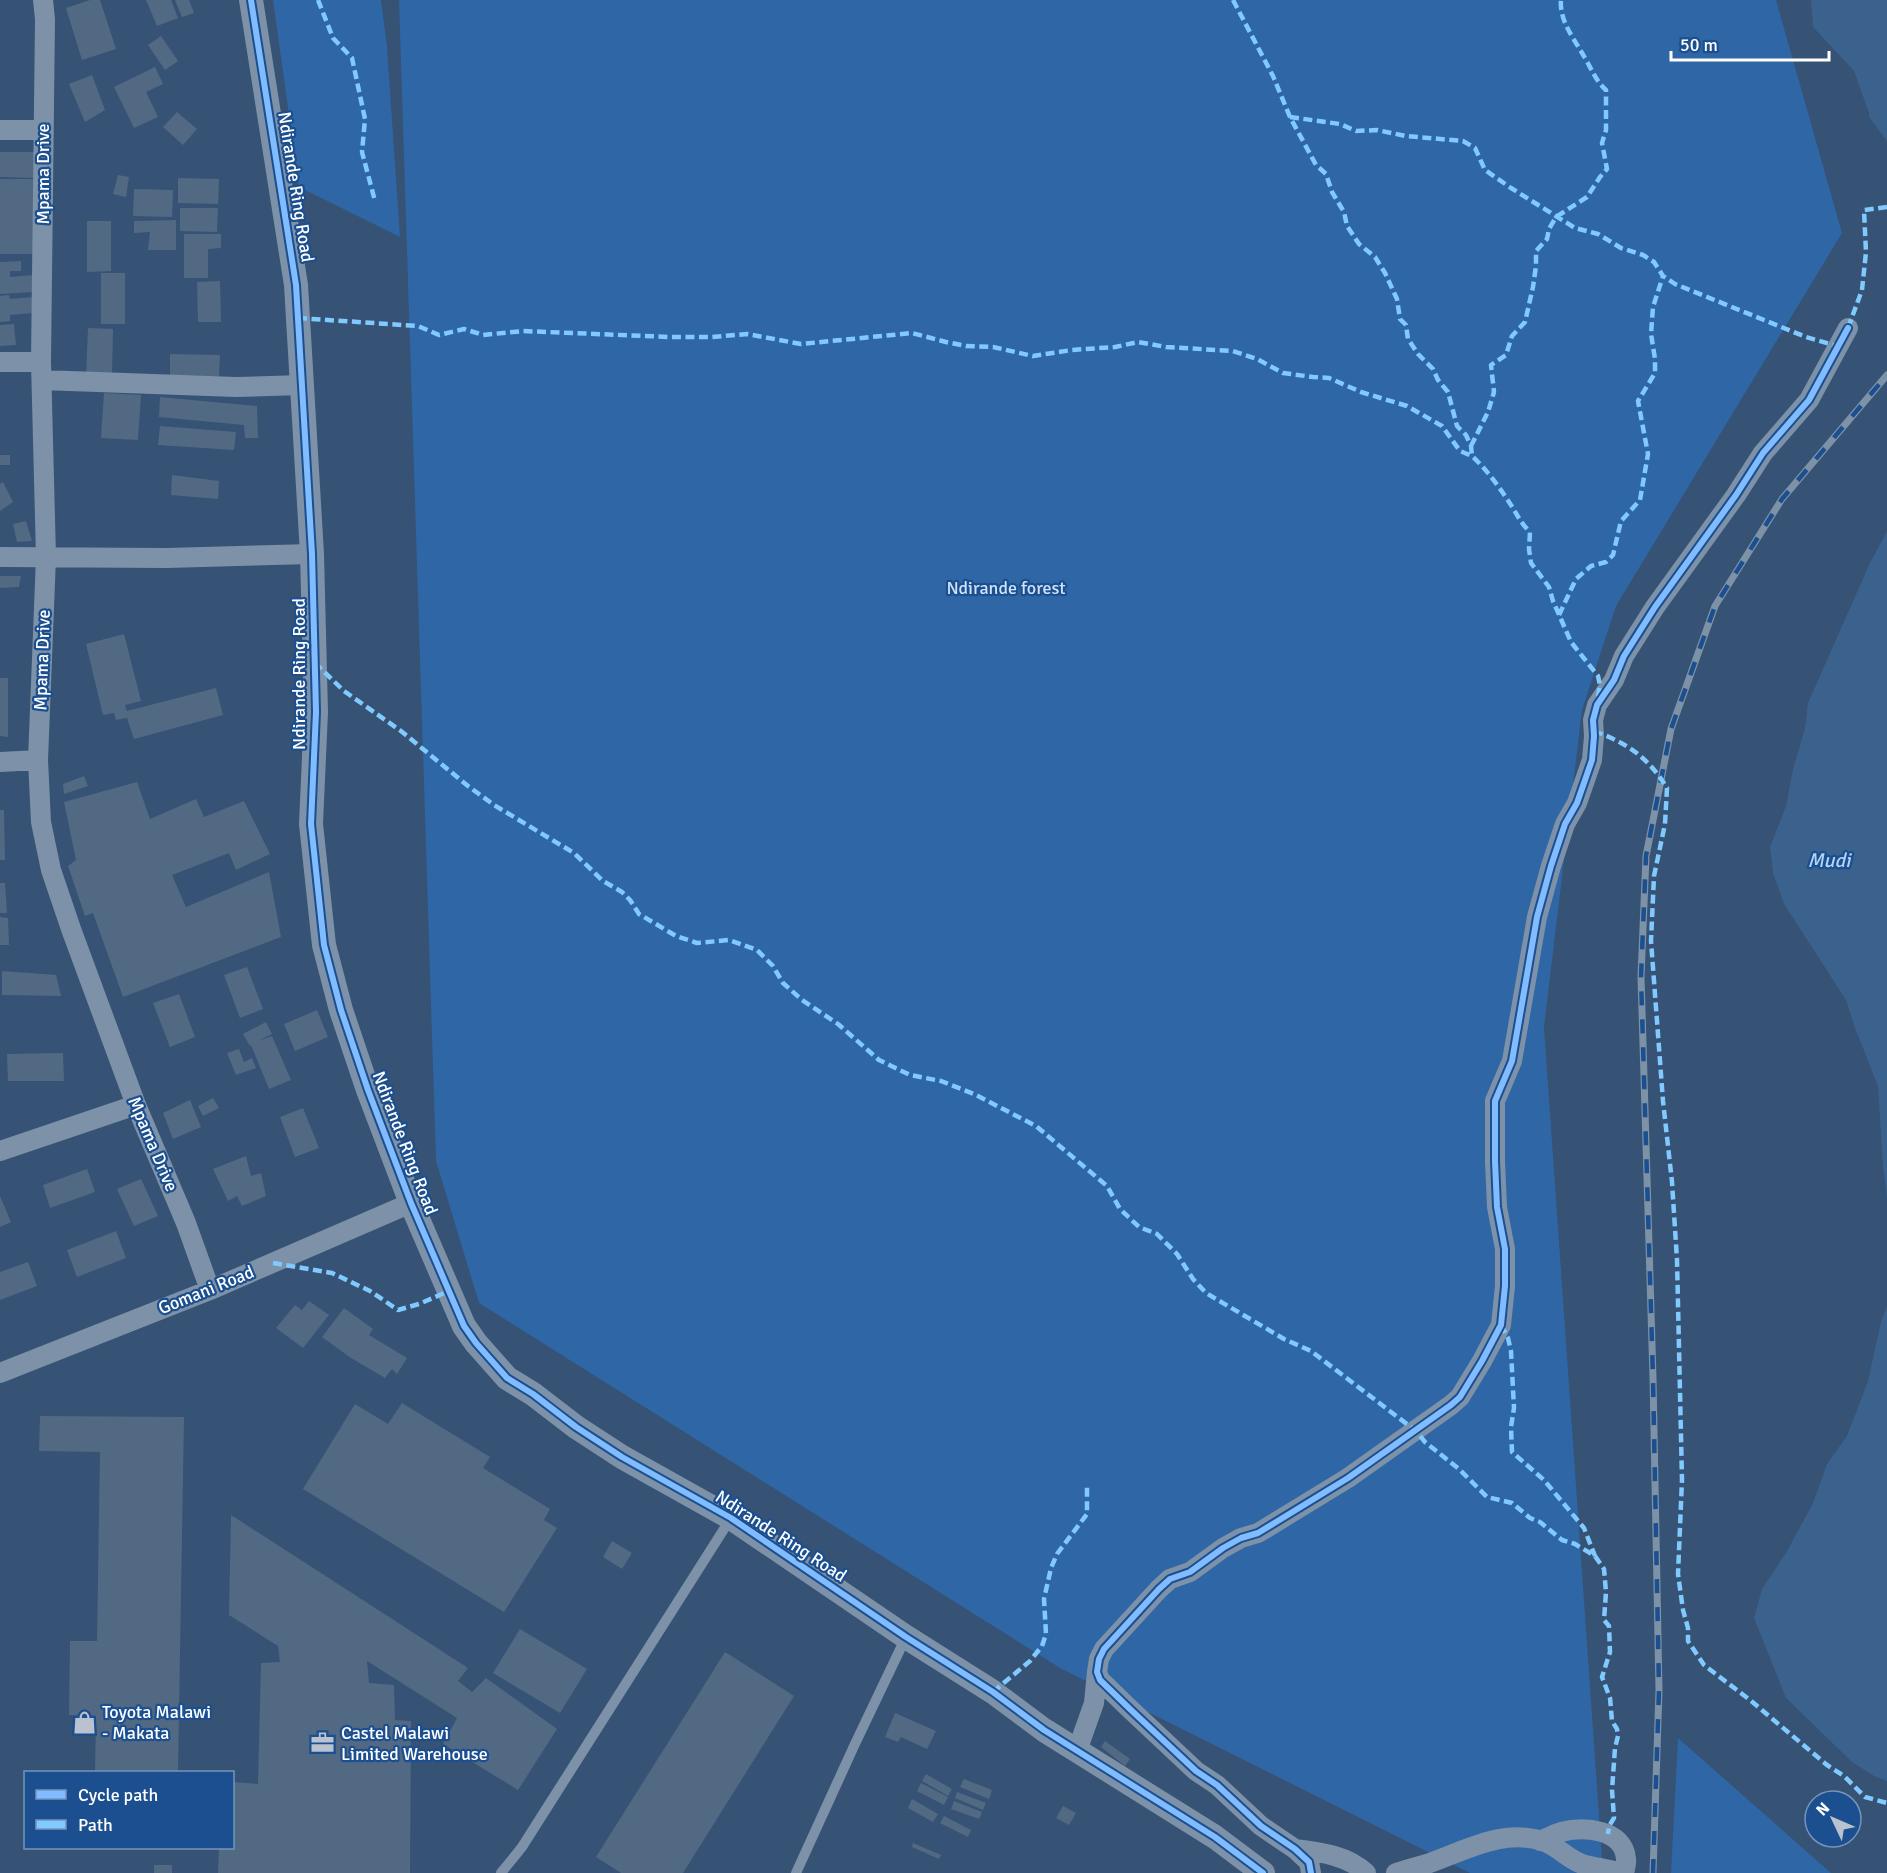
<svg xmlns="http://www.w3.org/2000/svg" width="1887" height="1873" font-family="Signika,sans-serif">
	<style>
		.green { fill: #2f66a5 }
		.water { fill: #3b618d }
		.building { fill: #526984 }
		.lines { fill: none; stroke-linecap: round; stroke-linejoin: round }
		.service { stroke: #7d92a8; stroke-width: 10 }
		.minor { stroke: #7d92a8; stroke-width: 20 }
		.tertiary { stroke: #7d92a8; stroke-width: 24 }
		.rail-casing { stroke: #7e92a7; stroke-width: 7 }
		.rail { stroke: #1b4f8f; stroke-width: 4.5; stroke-dasharray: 14; stroke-linecap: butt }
		.quiet { stroke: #80caff; stroke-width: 4.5; stroke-dasharray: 9 4.5; stroke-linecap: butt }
		.cycleway-casing { stroke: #1b4f8f; stroke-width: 10 }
		.cycleway { stroke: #80bcff; stroke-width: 6 }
		.labels { text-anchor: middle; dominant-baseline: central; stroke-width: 4.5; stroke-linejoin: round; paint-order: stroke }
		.street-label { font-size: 18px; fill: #fff; stroke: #1b4f8f }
		.park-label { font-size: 18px; fill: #cfe3fa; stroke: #1b4f8f }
		.poi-label { font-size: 18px; fill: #fff; stroke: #1b4f8f; text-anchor: start }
		.water-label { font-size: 20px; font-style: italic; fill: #b5d3f5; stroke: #1b4f8f }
	</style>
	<rect width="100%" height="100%" fill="#365274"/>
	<path class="green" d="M273,0H381L387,47L400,237L299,187Z
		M399,0H1776L1842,233L1616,606L1582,710L1544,1027L1603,1873H1470L1060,1668L479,1303L436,1161Z
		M1678,1738L1831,1873H1671Z"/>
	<path class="water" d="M1811,0H1887V141L1869,117V113L1854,71L1813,27Z
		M1887,531V1198L1883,1167L1878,1086L1855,1028L1846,1000L1784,904L1773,873L1770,847L1786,806L1793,769L1805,728L1808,703L1869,565Z
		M1887,1306V1781L1874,1776L1852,1762L1786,1698L1754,1618L1762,1589L1786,1553L1813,1503L1827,1464L1847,1436L1868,1381L1881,1322Z"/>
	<path class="building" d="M90,0H100L116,49L82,60L66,8Z
		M146,0H171L178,18L157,26Z
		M175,0H189L194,13L182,17Z
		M161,36L178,61L165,70L148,45Z
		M155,67L163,84L146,92L158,117L134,128L114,87Z
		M92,75L105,110L85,122L69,84Z
		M177,112L197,129L183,145L163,127Z
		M0,152H38V178L0,177Z
		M118,175L129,177L126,197L113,194Z
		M178,178L219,179L218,204L178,203Z
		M0,179H39L38,254H0Z
		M134,189L173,190L172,217L133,216Z
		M180,208H218L217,232L180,231Z
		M176,220V250H148L150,232L134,233V221Z
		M87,221H111V271L87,272Z
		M184,234H221V248L208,249V278H184Z
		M21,261V271H10V277L33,275L34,292L0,294V262Z
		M101,273H125V324H101Z
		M220,281L221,322H198L197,282Z
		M9,295L10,299L32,297L33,313L10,315V321L0,322V296Z
		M14,324L16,345L0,346V325Z
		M88,328L113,329L112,377H86Z
		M170,354L220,355L219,377L170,376Z
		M104,393L141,395L138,440L101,438Z
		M160,397L257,406L258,438H245L244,425L159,417Z
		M160,426L236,432L234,450L158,445Z
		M0,455H10V465H0Z
		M172,475L219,481L218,499L171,495Z
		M3,482L13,502L0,511V484Z
		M26,521L32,541L17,542L13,524Z
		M0,576H21L19,587L0,588Z
		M124,634L141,701L125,705L127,711L216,688L223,715L134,739L127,718L116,720L114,713L103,715L86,644Z
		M0,678H8V737L0,736Z
		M84,776L88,786L64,794L63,784Z
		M137,782L150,819L196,799L204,817L244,801L270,854L236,870L229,853L172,875L186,907L269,872L281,937L123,997L93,913L85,916L68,866L76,860L64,802Z
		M0,810H4L5,860H0Z
		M0,883H5L7,913H0Z
		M0,917L8,918L9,945H0Z
		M247,967L263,1009L240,1018L224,975Z
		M2,971L56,975L61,996L2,995Z
		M179,994L195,1037L170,1047L153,1003Z
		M317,1010L328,1037L295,1051L284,1024Z
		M266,1022L272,1034L258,1041L272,1036L291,1080L269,1089L251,1045L250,1046L243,1034Z
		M239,1049L244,1062L252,1058L256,1068L236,1075L227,1053Z
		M63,1053L64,1081H8L7,1054Z
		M213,1098L219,1108L203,1116L198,1106Z
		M190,1100L201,1127L173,1139L163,1113Z
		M303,1108L319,1148L295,1157L280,1117Z
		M246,1156L251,1176L261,1173L266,1196L242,1206L237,1196L228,1201L213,1169Z
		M87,1169L95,1192L50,1208L43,1185Z
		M141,1179L158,1216L134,1226L117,1189Z
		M0,1196L11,1222L0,1227Z
		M116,1231L126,1258L77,1277L67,1250Z
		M28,1262L37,1286L0,1300V1272Z
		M309,1301L329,1315L303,1348L276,1328L295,1305L302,1310Z
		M344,1308L373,1329L369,1335L407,1358L397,1374L392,1369L385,1378L351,1358L322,1337Z
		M402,1403L490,1457L483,1468L550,1509L544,1520L557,1528L504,1612L303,1489L355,1404L388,1424Z
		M40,1416L184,1417L178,1772H95L96,1716L69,1715L70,1641H97L100,1452L39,1451Z
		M231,1515L468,1668L458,1681L472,1692L486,1678L557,1729L518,1790L443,1744L457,1718L367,1661L369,1683L394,1685L395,1720L411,1721L410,1873H218L219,1848H232V1782L258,1784L261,1663L280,1662L278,1646L229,1615Z
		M612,1541L632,1553L622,1569L603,1557Z
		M520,1629L587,1669L560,1713L493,1673Z
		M725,1652L794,1696L683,1873H621L596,1857Z
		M895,1713L936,1731L927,1749L901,1737L898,1742L885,1737Z
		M1105,1741L1130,1759L1125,1766L1101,1747Z
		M926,1774L952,1789L948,1796L922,1781Z
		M964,1779L992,1790L989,1799L960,1787Z
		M921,1783L948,1797L944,1805L917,1791Z
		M957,1792L986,1803L983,1810L955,1798Z
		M912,1799L938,1814L933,1822L908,1808Z
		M954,1801L982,1812L979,1819L951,1809Z
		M1063,1806L1076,1813L1069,1825L1056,1818Z
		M944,1816L971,1830L968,1837L940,1823Z
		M913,1843L941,1855L939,1859L912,1847Z
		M154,1865H172V1873H154Z"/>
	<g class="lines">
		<path class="service" d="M501,1873L522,1847L731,1518
			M796,1873L854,1746L906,1637"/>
		<path class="minor" d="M43,0L45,19L41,362L46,557L38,760L41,822L51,870L71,929L136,1105L186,1223L210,1290
			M0,130H43
			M0,362H41
			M42,380L236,387L302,385
			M0,557L167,558L312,554
			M0,762L38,760
			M0,1151L136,1105
			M0,1373L210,1290L411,1203
			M1077,1751L1094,1703L1097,1672
			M1540,1841C1547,1838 1554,1834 1561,1832C1584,1826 1624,1829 1626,1859C1627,1863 1625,1869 1624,1873
			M1295,1849C1320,1852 1347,1855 1366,1873
			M1311,1873L1309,1862L1295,1849L1261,1826L1217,1785L1196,1771L1131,1710L1100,1680L1097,1672L1099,1659L1104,1649L1159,1589L1170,1579L1190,1572L1223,1548L1241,1538L1258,1533L1348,1478L1451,1405L1460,1397L1482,1361L1501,1325L1505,1286V1249L1497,1207L1495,1161V1101L1512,1061L1537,917L1551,866L1565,824L1577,803L1592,760L1594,736L1593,720L1597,705L1614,680L1624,656L1655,607L1736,495L1763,453L1809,400L1848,328
			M1396,1873C1406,1870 1416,1867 1427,1864C1465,1851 1504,1827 1545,1842C1560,1848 1570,1861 1585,1865C1597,1868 1609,1869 1621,1873"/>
		<path class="tertiary" d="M251,0L296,285L312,554L316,712L311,824L324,945L341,1010L368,1090L411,1203L464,1326L476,1343L507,1378L533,1394L576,1427L622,1457L731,1518L906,1637L993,1692L1044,1730L1215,1837L1263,1873"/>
		<defs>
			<path id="rail" d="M1653,1873L1659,1690L1653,1378L1641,977L1646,856L1671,729L1715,606L1782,499L1887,375"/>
		</defs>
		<use href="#rail" class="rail-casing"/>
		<use href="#rail" class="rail"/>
		<path class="quiet" d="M318,0L333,38L352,58L365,119L362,152L375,201
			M1233,0L1273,76L1290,117L1316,165L1326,174L1332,192L1344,212L1347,226L1359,244L1375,257L1385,273L1397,299L1400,319L1406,325L1408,339L1418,354L1433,369L1438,380L1448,392L1457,426L1466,435L1471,446L1472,456C1487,470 1500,488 1511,505C1518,516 1520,522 1530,532L1529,549L1531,563L1549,587L1553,601L1571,642L1598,676L1600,685L1598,697
			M1290,117L1340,124L1356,131L1377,130L1406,136L1463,141L1475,148L1485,170L1511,188L1575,228L1598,234L1621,248L1643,255L1654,262L1663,276L1675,284L1806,337L1837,346
			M298,318L418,326L439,335L464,329L483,335L523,331L670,337H712L747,334L801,344L912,333L946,342L966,346L993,347L1033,356L1072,350L1115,347L1138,342L1166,347L1233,351L1257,359L1283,373L1313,377L1329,378L1361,392L1407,406L1442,426L1460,451L1472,456
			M1848,328L1862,290L1866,252L1864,210L1887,207
			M1471,446L1488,412L1494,392L1491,365L1506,355L1512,336L1525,322L1533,287L1536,266V251L1547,239L1549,229L1556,217L1587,197L1600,177L1607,169L1602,143L1606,130V90C1596,81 1592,70 1585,58C1575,40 1559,21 1561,0
			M1559,615L1576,579L1591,566L1606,562L1613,555L1621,521L1640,500L1648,454L1638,401L1655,373V359L1651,334L1653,307L1663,276
			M315,663L344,691L401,731L468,786L494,805L574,853L603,881L622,892L630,900L639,914L676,936L697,943L729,940L757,950L773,966L783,983L802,1000L838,1024L879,1060L910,1075L941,1081L974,1094L1036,1126L1107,1186L1120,1209L1139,1227L1157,1234L1177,1254L1193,1279L1206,1293L1284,1339L1311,1351L1416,1431L1425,1442L1459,1469L1487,1497L1512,1503L1530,1518L1540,1522L1562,1540L1575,1544L1595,1556L1604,1569L1606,1592L1604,1620L1609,1626L1610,1652L1602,1677L1610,1698L1612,1721L1617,1729L1618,1736L1615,1748L1612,1790L1614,1818L1609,1826L1608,1834
			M1594,731C1627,743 1648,757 1667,788L1665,824L1654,876L1651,941L1663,1101L1672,1182L1677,1260L1682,1480L1678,1574L1683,1610L1688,1628V1641L1704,1665L1750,1700L1827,1765L1844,1776L1865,1797L1887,1803
			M273,1263L332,1273L370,1291L398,1310L419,1304L449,1291
			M1501,1325L1508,1338L1511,1351L1514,1408L1511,1427L1512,1452L1544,1480L1584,1528L1595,1556
			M993,1692L1030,1661L1042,1646L1046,1634L1044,1599L1051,1568L1057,1554L1087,1514V1487"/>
		<defs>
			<path id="cycleway" d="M251,0L296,285L312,554L316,712L311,824L324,945L341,1010L368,1090L411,1203L464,1326L476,1343L507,1378L533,1394L576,1427L622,1457L731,1518L906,1637L993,1692L1044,1730L1215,1837L1263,1873
				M1311,1873L1309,1862L1295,1849L1261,1826L1217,1785L1196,1771L1131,1710L1100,1680L1097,1672L1099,1659L1104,1649L1159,1589L1170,1579L1190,1572L1223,1548L1241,1538L1258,1533L1348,1478L1451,1405L1460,1397L1482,1361L1501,1325L1505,1286V1249L1497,1207L1495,1161V1101L1512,1061L1537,917L1551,866L1565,824L1577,803L1592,760L1594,736L1593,720L1597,705L1614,680L1624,656L1655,607L1736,495L1763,453L1809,400L1848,328"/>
		</defs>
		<use href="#cycleway" class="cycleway-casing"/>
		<use href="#cycleway" class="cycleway"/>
	</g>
	<defs>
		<symbol id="shop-bare" viewBox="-9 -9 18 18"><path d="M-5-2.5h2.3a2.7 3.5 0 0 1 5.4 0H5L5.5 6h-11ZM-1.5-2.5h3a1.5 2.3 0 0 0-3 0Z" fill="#b9c2ce" stroke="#1b4f8f" stroke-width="2.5" paint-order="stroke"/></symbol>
		<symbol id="office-bare" viewBox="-9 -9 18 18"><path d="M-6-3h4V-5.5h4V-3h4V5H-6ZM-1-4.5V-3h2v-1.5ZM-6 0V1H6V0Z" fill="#b9c2ce" stroke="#1b4f8f" stroke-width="2.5" paint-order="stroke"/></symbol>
	</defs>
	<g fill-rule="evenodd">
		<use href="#shop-bare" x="68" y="1706" width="33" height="33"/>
		<use href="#office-bare" x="306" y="1726" width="33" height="33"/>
	</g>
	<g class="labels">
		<g class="street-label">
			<text transform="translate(43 174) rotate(-90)">Mpama Drive</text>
			<text transform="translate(296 187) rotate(81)">Ndirande Ring Road</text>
			<text transform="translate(42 660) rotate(-88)">Mpama Drive</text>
			<text transform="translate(299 674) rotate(-90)">Ndirande Ring Road</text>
			<text transform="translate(405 1143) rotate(69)">Ndirande Ring Road</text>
			<text transform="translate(153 1144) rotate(67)">Mpama Drive</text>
			<text transform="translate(206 1290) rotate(-22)">Gomani Road</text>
			<text transform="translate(781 1536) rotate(33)">Ndirande Ring Road</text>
		</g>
		<g class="park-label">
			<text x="1006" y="588">Ndirande forest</text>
		</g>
		<g class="poi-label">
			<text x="102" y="1712">Toyota Malawi<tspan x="102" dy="21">- Makata</tspan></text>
			<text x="341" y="1733">Castel Malawi<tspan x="341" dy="21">Limited Warehouse</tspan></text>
		</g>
		<g class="water-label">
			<text x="1829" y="860">Mudi</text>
		</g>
	</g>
	<rect x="24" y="1771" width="210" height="78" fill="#1b4f8f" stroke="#7695bc" stroke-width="1.5"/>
	<rect x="36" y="1790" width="30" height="9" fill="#80bcff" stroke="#7695bc" stroke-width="1.5"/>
	<text x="78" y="1801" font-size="18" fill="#ffffff">Cycle path</text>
	<rect x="36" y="1820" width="30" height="9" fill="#80caff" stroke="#7695bc" stroke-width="1.5"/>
	<text x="78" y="1831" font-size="18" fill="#ffffff">Path</text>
	<g transform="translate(1833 1819) rotate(314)"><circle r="28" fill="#1b4f8f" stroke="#7695bc" stroke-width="1.5"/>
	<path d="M0-4.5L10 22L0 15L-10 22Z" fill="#b9c2ce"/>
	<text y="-9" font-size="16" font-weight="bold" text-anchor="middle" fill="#ffffff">N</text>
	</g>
	<path d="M1671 51v9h158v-9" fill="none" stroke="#ffffff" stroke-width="3"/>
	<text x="1680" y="51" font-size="18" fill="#ffffff" stroke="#1b4f8f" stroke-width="4.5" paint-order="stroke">50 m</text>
</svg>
